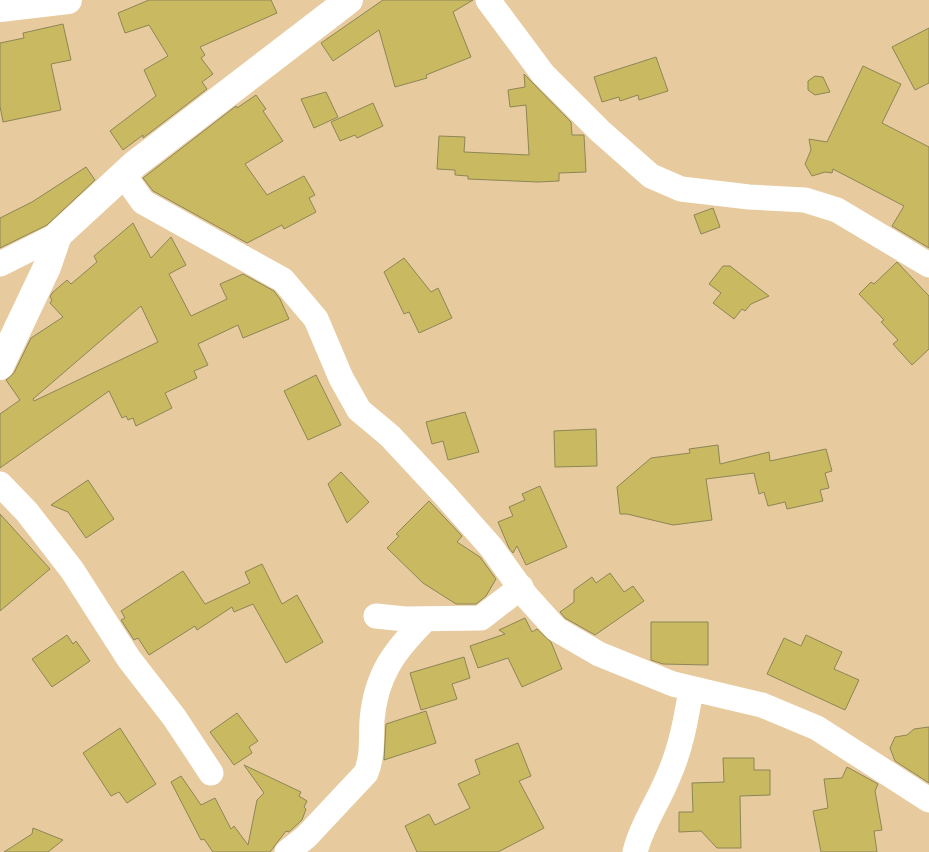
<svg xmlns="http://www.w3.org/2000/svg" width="929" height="852" font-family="Signika,sans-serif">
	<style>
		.building { fill: #c9ba62; stroke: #8d8555; fill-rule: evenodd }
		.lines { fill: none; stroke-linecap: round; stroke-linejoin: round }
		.street { stroke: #fff; stroke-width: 25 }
		.secondary { stroke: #fff; stroke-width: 28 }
	</style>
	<rect width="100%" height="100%" fill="#e7cb9e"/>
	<path class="building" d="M149,0H271L277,13L200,47L205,55L201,58L213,74L202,82L207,89L143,138V135L123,150L110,131L156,96L144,70L168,56L149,25L125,33L118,13Z
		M383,0H473L453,12L471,57L426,75L427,78L395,87L379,30L333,61L321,43Z
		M63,24L71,60L51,64L61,110L3,122L0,106V43L24,38L23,33Z
		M929,28V83L915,90L892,47Z
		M656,57L668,91L639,100L638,95L620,101L619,97L602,102L594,77Z
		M863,66L901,84L882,123L929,147V248L892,226L904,206L833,169L832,173L825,172L812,176L805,164L811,150L809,139L827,142Z
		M524,74L571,122L572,135H584L586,172L559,173V181L538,182L468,179V176L455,175V170L437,169L439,136L465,137L464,152L529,155L526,105L510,107L508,90L525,87Z
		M815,76L823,77L830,92L815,95L808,90V81Z
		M326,92L338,117L314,128L301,99Z
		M256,95L266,109L263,111L283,141L245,164L267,195L304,176L315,195L309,198L316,212L284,229L282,225L247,243L153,191L143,178L236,106L237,108Z
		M373,103L383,126L357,138L355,135L340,141L331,122Z
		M86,167L95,180L47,225L0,248V218L32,202Z
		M713,208L720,227L701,234L694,215Z
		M133,223L151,258L171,237L186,265L169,274L191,316L227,299L220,284L243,274L274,291L280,299L289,319L243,338L238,325L198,344L208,365L194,371L197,378L165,393L172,408L136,426L133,418L128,420L126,416L122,418L109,391L0,468V414L20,400L6,380L14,373L31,338L63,317L50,303L52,300L50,297L52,293L67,280L71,284L97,262L94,256ZM141,306L158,342L34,401L33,399Z
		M404,258L431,292L438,288L452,318L419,333L409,312L404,314L384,272Z
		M897,262L929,296V349L912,365L893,344L898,340L881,322L884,320L859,294L871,282L874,284Z
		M723,266H730L769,296L751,304L745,311L742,309L734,319L713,303L721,293L709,284Z
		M316,375L341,425L308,440L284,391Z
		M465,412L479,452L448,460L443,441L432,444L426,422Z
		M596,429L597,466L555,467L554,431Z
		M718,445L720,464L769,452L770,461L826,449L832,471L825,473L829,488L820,490L823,501L787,509L785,502L768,506L764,492L759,494L754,473L706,479L712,520L673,525L627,514H620L617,487L651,458L690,453L689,449Z
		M341,472L369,502L347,523L328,484Z
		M88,480L114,519L86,538L68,512L51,505Z
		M540,486L567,547L526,565L517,546L513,553L509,548L498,522L513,516L509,507L525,500L522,494Z
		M429,501L462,536L457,542L480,557L496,579L486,596L476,604H456L423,583L387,548L399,536L396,534Z
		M0,514L50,569L0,611Z
		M262,564L282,604L297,595L323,642L286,663L253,604L234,612L232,607L197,630L195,626L149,655L138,638L134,640L121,620L125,618L121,611L183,571L205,604L250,583L245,572Z
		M610,573L624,592L633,586L644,601L595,635L565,618L560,612L574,602V590L592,577L596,583Z
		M525,618L532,632L537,629L551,642L562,669L522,687L508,658L478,668L470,646L505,634L499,630Z
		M651,622H708V665L663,664L651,660Z
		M67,635L73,644L76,641L90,661L52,687L32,659Z
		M806,635L842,652L834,669L859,680L845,710L767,674L784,638L801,646Z
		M464,657L470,678L452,684L457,699L421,710L410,673Z
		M426,711L436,743L384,760L386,724Z
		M237,713L258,741L249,747L252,753L234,765L210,732Z
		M929,727V783L895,761L890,748L895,737L907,735L914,729Z
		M120,728L156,784L127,803L119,792L111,796L83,753Z
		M518,743L531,776L519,781L544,828L498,852H417L405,826L429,814L435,825L470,808L458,784L480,774L475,760Z
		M723,758H754V770H770V795L740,796L741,848H717L701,831L679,832V812H693L692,783L724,782Z
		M244,765L301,792L299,796L307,801L304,807L306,809L302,820L289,832L286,831L270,852H213L204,839L201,840L171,782L181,776L201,805L215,798L231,829L234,826L248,845L257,800L264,793Z
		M847,767L878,784L875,791L882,830L874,831L877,852H821L813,811L828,808L824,779L842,778Z
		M33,828L63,840L48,852H4L32,834Z"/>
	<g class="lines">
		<path class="street" d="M488,0L543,74L600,131L651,176L681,189L749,197L805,200L837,210L929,265
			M123,174L143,202L283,280L316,319L341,378L359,410L390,436L444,494L491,547L527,597L556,629L599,654L673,684L762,705L817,728L929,800
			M0,264L58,235
			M0,484L27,512L72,570L129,659L174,717L211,773
			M376,616L405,619L481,618L521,587
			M287,852L306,837L366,773C373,756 371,738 372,720C376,674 395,650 426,619
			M635,852C642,824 659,801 669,775C681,748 686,719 691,690"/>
		<path class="secondary" d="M0,8L68,0
			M0,366L47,267L58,235L135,164L349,0"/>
	</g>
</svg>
